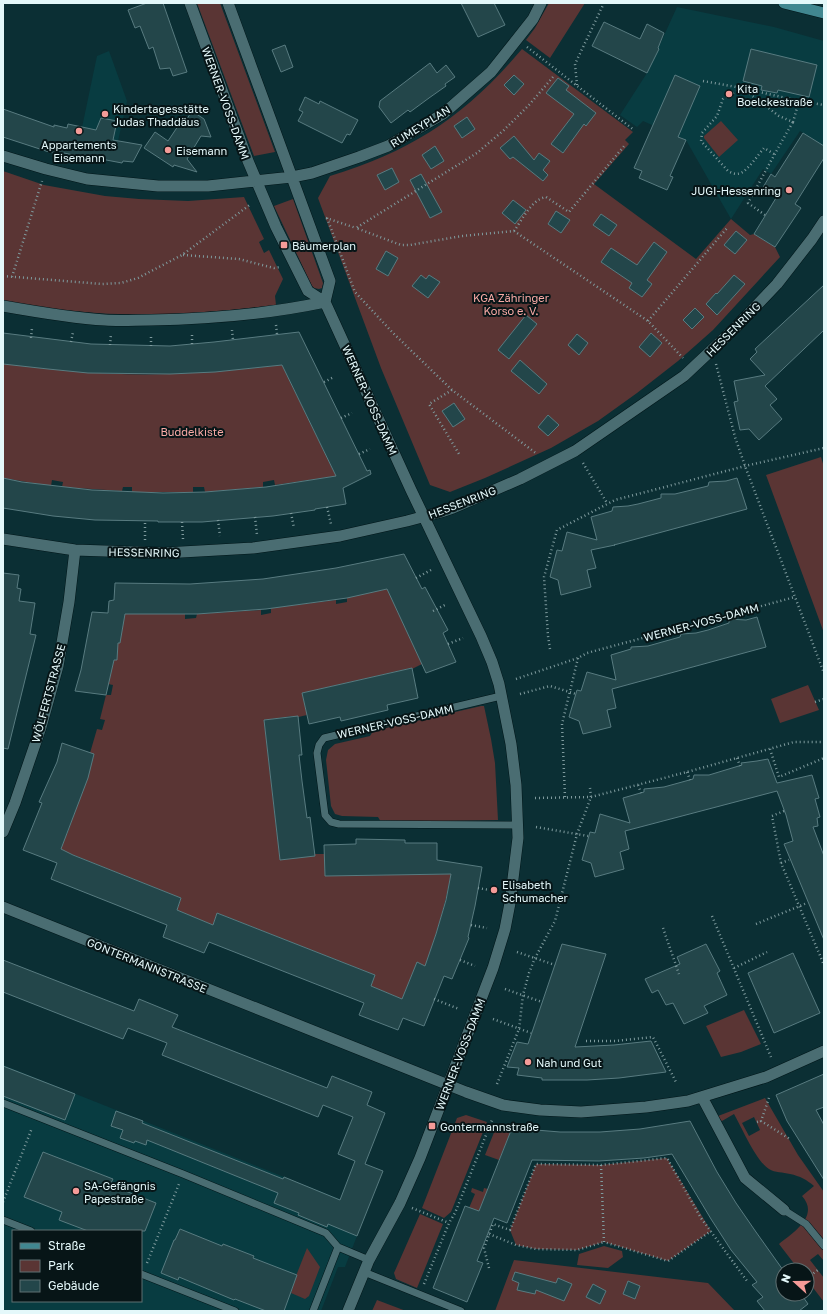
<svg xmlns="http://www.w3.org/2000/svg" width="827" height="1314" font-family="'Golos Text',sans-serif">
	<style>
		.built { fill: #083c41; fill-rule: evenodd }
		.green { fill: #5a3534; fill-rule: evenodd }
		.building { fill: #23464a; stroke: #587b80 }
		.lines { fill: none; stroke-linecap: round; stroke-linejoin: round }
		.service-casing { stroke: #001619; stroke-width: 8 }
		.minor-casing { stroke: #001619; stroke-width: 12 }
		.secondary-casing { stroke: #001619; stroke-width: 12 }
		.path { stroke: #7f9b9e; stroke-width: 2.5; stroke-dasharray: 1 3; stroke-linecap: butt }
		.service { stroke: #4a6d72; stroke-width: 7 }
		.minor { stroke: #4a6d72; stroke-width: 11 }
		.secondary { stroke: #418790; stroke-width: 11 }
		.poi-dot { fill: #f59b98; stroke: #071517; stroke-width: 1.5 }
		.labels { text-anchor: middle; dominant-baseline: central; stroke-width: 4; stroke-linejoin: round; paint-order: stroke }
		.poi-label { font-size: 11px; fill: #e4f8fa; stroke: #071517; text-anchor: start }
		.street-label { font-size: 11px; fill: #e4f8fa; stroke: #071517 }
		.park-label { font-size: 11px; fill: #f9aaa6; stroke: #071517 }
	</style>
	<rect width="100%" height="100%" fill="#0b2f34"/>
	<path class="built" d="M677,7L774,27L824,41V146L800,131L771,174L763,169L731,219L686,140L643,121L637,127L620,115L647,73Z
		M109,51L127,101L118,141L102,159V161H99L98,162L87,161L86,158L76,156L97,56Z
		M3,1065L367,1210L345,1267H338L321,1311H3ZM13,1231H141V1301H13Z"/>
	<path class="green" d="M197,3H220L275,152L254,156Z
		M549,3H585L550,58L526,40L535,28Z
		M522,49L633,132L625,140L629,144L594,184L696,259L731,219L750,235L754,234L775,247L780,257L713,330L678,361L637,393L598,421L551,448L485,478L450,492L430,485L381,368L318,198L330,176C413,151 466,115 522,49Z
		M721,121L738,140L719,157L704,138V136Z
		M3,171L44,185L105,196L139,199L188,201L244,197L264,239L259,242L264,253L269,250L283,279L275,296L276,305C216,312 157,317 97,313C65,311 34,306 3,302Z
		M293,199L323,283L322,288L319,289L314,288L312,286L274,206Z
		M3,363C58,371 114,376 170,374C207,373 245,369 282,365L336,476L275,485L274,480L263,482V487L205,492L204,487H193V492H132V487H123L122,491L62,487L63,482L52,480L51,486L3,478Z
		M821,457L824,467V633L766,475Z
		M388,589L422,664L412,669L411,668L302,693L307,715L294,718L293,716L264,720L280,860L311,856L310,854H325L326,876L451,874C445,906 436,936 425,966L417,963L402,999L371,986L375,975L217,913L213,925L177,910L181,898L56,848L67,834L71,823L67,821L80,799L94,755L90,753L97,729L102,730L105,720L100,719L106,695H111L113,685L108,684L114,660H117V655L115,654L122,614H185V619L196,618L197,614L261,610V615L271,613V608L336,600V604L347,602V597Z
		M808,685L819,710L780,723L771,699Z
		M481,706H484L491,739L495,763L498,820L381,822L378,817L342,816L335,814L331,806L326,760L328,750L335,744L370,736L373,731Z
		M744,1010L761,1044L741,1052L721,1057L706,1026Z
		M765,1098L798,1155L824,1192V1261L818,1254L810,1260L824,1278V1302L807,1280V1270H799L779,1244C793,1233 820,1216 802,1196L814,1186C807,1180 800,1176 790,1174C783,1172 775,1173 769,1169C756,1161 742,1128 734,1114L722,1121L720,1120L718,1116ZM754,1117L760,1130L749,1136L742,1123Z
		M466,1115L487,1122L451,1212L444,1218L422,1208L457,1118Z
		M497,1125L512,1128L499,1160L485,1155Z
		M667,1158L711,1231L668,1261L604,1242L577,1250L536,1249L516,1245L510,1230L536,1164L601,1165Z
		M472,1188L483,1192L484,1188L488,1189L479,1211L469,1208L475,1194L471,1192Z
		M420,1214L443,1224L417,1288L396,1279L394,1273Z
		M604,1246L622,1251L623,1257L608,1268L577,1265L579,1254Z
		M307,1248L320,1267L309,1296L305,1299L291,1293L293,1287L292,1286Z
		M514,1260L708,1283L735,1311H495Z
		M377,1300L406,1311H372Z"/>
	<path class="building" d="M147,3H163L187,72L173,76L170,68L160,69L153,47L149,49L140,26L135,28L128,10Z
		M461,3H494L505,25L478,37Z
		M604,22L640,39L647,24L664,33L658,48L659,49L647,73L592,46Z
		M285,45L293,67L281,72L272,50Z
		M751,49L817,65L809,97L778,90L777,93L761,90L762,86L743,81Z
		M430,63L437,73L446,65L455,77L445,84L446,86L429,98L410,112L408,110L391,123L379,107L380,101Z
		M514,75L524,84L514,95L504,85Z
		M675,75L700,86L678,137L686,140L670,176L673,177L667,190L639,178L642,171L634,168Z
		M558,78L569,86L566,90L596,113L586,126L584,124L563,153L551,144L574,114L546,93Z
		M305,97L319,104L320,101L358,120L350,135L347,134L342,143L298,121L303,112L299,110Z
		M3,109L54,127V125L67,128L68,124L96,130L101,118L117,121L113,140L142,145L133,162L123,161L122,163L101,159L98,162L87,161V158L64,153L62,155L49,152L3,137Z
		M192,111L204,119L211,137L201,136L187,159L197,172L174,165L173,167L144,148L155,132L168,141L180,123L183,125Z
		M467,117L475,129L462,138L454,126Z
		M803,133L824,146V158L795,204L801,208L775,247L754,234L776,198L762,189L771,174L775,177Z
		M514,136L534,160L539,153L550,161L543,170L548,175L543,181L513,157L510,159L500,148Z
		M435,146L444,161L431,169L422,155Z
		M392,168L399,182L385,190L377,175Z
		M421,174L442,212L430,218L410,180Z
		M513,200L526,210L515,224L502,213Z
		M556,211L570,220L561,233L548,224Z
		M601,214L617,225L609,236L593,225Z
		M736,231L747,240L735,254L724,245Z
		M654,242L667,252L647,280L652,284L642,297L629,288L632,283L601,262L611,248L637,265Z
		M386,251L398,258L388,276L376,269Z
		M421,275L426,279L429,275L440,282L428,298L412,286Z
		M734,275L745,284L717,315L706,304L716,293L717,294Z
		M824,285V330L765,386L777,399L770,405L782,419L759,440L749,429L740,430L734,402L738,401L734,381L765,375L750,359L757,352L755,349Z
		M695,308L704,317L692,329L683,320Z
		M526,315L537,324L509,359L498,350Z
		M299,332L367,471L370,470L371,474L343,488L346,504L315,509V510L273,516L202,522H158V521L95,520L53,516L3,508V478L22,482L92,490L163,493L205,492L266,487L336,476L282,365L215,372L170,374L88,373L48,369L3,364V333L91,344L170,346L214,342Z
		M651,333L662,343L650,357L639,347Z
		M577,334L588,343L579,355L568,345Z
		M520,360L547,384L539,394L511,371Z
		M454,403L465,419L453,427L442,411Z
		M548,415L559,425L548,436L538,427Z
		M737,478L747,509L614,545H615L591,550L596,568L587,570L591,587L561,595L558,580L550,577L557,550L562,551L567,532L597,540L591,517L612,511L613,507L628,506L638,504L661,498V494H675L708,486L709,482L726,481Z
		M404,554L422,589L425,587L448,630L443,633L456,662L426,673L387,589L347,598L266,609L197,614H125L120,643H118L117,660H114L106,695L75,691L81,670L92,612L108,613L109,601L114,600L115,583L190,584L263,579L336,568Z
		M3,573L19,575L17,588L21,589L19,601L35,603L30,634L36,635L8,749L3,748Z
		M757,617L766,647L612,689L616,708L607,710L611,727L583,734L579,721L569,717L577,690L581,691L587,672L616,680L611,655L631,649V647L648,646L680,637L681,634L696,633L708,630L729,623V619L746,620Z
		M412,668L418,698L387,705L388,710L341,721L340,717L309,724L302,693Z
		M298,716L302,755H299L302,781L307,818L310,817L315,856L280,860L264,720Z
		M62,743L94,754L88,778L61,849L73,855L181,898L177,910L213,925L217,913L375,975L371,986L402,999L417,962L425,966L436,934L446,900L451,874L325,876L324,845L356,844V839L405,840V843H437V860L482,867L475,906L468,937L469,938L452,979L444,976L424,1026L403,1018L398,1030L359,1015L364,1003L209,942L204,953L163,937L167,925L51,879L57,863L23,850L42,803L39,802L57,762Z
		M768,759L777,783L812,775L819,798L815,799L820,817L817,818L818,826L813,827L824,856V940L784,844L793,841L786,815L777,791L625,831L629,849L620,852L624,869L595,877L591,863L582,860L590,832L595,833L600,814L630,823L623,798L644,792V789L664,787L693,779L694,775H709L742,765L741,763L757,761Z
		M562,944L606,954L575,1047L614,1045L651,1041L666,1072L619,1078L587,1080H542V1078L517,1075L519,1068L507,1067L517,1042L528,1044Z
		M706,944L720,971L717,973L727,995L704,1006L708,1013L684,1024L673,1003L666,1005L658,990L652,993L645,979L680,964L677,957Z
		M793,953L820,1013L774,1033L748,973Z
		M3,960L134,1011L139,999L178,1015L172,1027L327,1088L332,1076L372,1092L367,1105L385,1113L365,1164L383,1171L357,1236L328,1224L327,1227L298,1215L299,1213L274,1203L278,1193L147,1140L146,1145L135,1141L134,1143L120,1138L123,1130L111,1126L116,1111L143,1121L142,1123L283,1179L284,1177L340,1200L355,1161L338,1154L353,1117L323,1105L318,1117L162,1055L167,1043L128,1028L123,1039L3,992Z
		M3,1066L75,1094L65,1120L3,1096Z
		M824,1074V1107L816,1110L824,1125V1180L787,1121L776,1095Z
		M690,1121L717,1172L736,1203L756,1232L783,1270V1294H801L808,1304L799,1311H765L757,1301L763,1297L752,1285L757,1282L731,1250L711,1219L672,1154L644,1158L599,1161L532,1160L507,1223L494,1218L477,1261L483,1263L467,1302L433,1288L465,1206L479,1211L512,1128L560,1132H600L640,1129Z
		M43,1152L113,1179L110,1185L156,1203L145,1231H88L59,1220L62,1212L24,1197Z
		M180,1229L222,1246L223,1244L254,1256L253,1258L297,1275L284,1311H266L235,1299L234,1300L179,1277L178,1280L161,1273L174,1240H175Z
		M515,1272L556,1283L558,1278L572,1284L564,1301L536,1290L535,1294L517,1290L519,1283L512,1280Z
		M628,1281L640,1286L635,1299L623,1294Z
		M593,1284L606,1291L600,1304L586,1297Z"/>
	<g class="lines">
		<defs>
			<path id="service" d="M501,696L324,738L319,745L317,753L325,815L331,822L339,824L518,825
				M3,1103L183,1174L326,1233L338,1247L369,1260
				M784,1210L806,1224L824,1246
				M3,1220L31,1231
				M364,1272L461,1311
				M141,1274L235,1311
				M313,1311L338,1247"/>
			<path id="minor" d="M190,3L248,161L276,227L308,291L325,302L411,490L481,636L492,662L499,684L511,744L516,785L518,838L510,903L505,929L493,968L420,1158L400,1203L369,1260L348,1311
				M228,3L330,281L325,302
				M3,156L46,169L87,179L158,186H208L292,177L312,173L359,157L388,146L443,114L491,72L533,19L541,3
				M3,306C37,312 71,318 105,320C120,321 136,320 151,320C210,319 268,314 325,302
				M3,539L75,550L164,553L253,548L340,536L407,521L441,512L453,508L520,479L575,451L684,376L734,329L777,284L812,239L824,221
				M3,832L15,803L41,727L58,666L69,602L75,550
				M3,907L466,1092L503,1105L540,1110L581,1112L646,1107L688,1101L766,1077L824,1051
				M702,1097L745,1178L784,1210"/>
			<path id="secondary" d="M784,3L824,13"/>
		</defs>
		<use href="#service" class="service-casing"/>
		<use href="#minor" class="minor-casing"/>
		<use href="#secondary" class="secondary-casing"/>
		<path class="path" d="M527,47L634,130
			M553,77L529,105L504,130L477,153L356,228L401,245H410L462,236L514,231L648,321L683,358
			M703,81L742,88L799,101
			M577,85L575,64L604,3
			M774,154L764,148C758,155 748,170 741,173C736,175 732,173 728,171L701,141L702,133L717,116L723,99L742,88L779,116L793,122L799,101L824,105
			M765,215L748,203C763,176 777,149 793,122
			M326,218L356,228
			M327,218L355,292L393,333L452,390L537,454
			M514,231C522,220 532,199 546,197L569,212L625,145
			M183,255L239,259L274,268L280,267
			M3,276L102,284L121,283L138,278L182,255L251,204
			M12,277L42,181
			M648,321L728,227
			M276,325L277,334
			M232,330L233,340
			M31,338L32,328
			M71,342L73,332
			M192,344V334
			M110,345L111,334
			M151,346V336
			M716,364L735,437L745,466L824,673
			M324,382L334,377
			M452,390L429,404L459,454
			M341,418L352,413
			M359,454L370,449
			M583,463L607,503
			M327,507L331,524
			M291,513L294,528
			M255,517L257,535
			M218,520L220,536
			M182,522L183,539
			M145,540V521
			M416,578L431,570
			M433,611L447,604
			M448,644L463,638
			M550,649L548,636L544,577L557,530L615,500L745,466L824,448
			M516,679L578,658L587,653L795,597
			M520,694L550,686L576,694
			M815,702L824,699
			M770,749L779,777L824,758
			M737,758L740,766
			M687,772L690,780
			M638,785L641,793
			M565,797L562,724L578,658
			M535,798L591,797L687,772L794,742H824
			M784,811L772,816L781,863L824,965
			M536,827L588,836
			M781,863L789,860
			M478,888L495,891
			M712,916L771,1057
			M756,924L807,903
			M471,925L487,928
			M663,928L679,974
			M517,952L555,965
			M460,960L475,966
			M734,968L767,952
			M505,989L542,1002
			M434,999L459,1009
			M493,1019L531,1033
			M586,1041H615L653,1037L677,1084
			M497,1084L519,1029L523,995L529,973L535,958L555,921L577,834L591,797L590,788
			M769,1098L761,1121L790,1139
			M757,1122L761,1121
			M601,1165L604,1242L668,1261L711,1231
			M3,1202L32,1128
			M412,1208L449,1223
			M489,1234L516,1245L536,1249L577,1250L604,1242
			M147,1263L179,1184
			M489,1268L484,1248L493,1224L510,1230L536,1164L601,1165L667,1158L701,1218L747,1281
			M807,1278L818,1270
			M424,1284L449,1223L455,1213L492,1120"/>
		<use href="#service" class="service"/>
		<use href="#minor" class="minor"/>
		<use href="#secondary" class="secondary"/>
	</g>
	<g class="poi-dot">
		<circle cx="729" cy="94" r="4"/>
		<circle cx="105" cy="114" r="4"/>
		<circle cx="79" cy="131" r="4"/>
		<circle cx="168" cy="150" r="4"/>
		<circle cx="789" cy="190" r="4"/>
		<rect x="280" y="241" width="8" height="8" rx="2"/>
		<circle cx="494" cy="890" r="4"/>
		<circle cx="528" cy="1062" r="4"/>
		<rect x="428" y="1122" width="8" height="8" rx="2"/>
		<circle cx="76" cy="1191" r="4"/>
	</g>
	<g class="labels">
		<g class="poi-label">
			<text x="737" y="88">Kita<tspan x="737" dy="13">Boelckestraße</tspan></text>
			<text x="113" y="108">Kindertagesstätte<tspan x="113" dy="13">Judas Thaddäus</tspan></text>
			<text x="79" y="144" text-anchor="middle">Appartements<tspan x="79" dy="13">Eisemann</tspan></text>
			<text x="176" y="150">Eisemann</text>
			<text x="781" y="190" text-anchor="end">JUGI-Hessenring</text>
			<text x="292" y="245">Bäumerplan</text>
			<text x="502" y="884">Elisabeth<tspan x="502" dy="13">Schumacher</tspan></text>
			<text x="536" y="1062">Nah und Gut</text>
			<text x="440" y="1126">Gontermannstraße</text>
			<text x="84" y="1185">SA-Gefängnis<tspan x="84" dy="13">Papestraße</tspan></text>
		</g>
		<g class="street-label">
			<text transform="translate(226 103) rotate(70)">WERNER-VOSS-DAMM</text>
			<text transform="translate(420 126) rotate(-32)">RUMEYPLAN</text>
			<text transform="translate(733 329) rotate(-45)">HESSENRING</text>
			<text transform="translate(370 400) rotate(66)">WERNER-VOSS-DAMM</text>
			<text transform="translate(462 502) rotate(-21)">HESSENRING</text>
			<text transform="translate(144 552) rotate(1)">HESSENRING</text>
			<text transform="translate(701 622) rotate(-15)">WERNER-VOSS-DAMM</text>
			<text transform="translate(48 693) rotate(-75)">WÖLFERTSTRASSE</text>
			<text transform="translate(395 721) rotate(-13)">WERNER-VOSS-DAMM</text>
			<text transform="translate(147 965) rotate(22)">GONTERMANNSTRASSE</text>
			<text transform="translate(460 1054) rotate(-69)">WERNER-VOSS-DAMM</text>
		</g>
		<g class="park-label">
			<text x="511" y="297">KGA Zähringer<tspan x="511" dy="13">Korso e. V.</tspan></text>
			<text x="192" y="431">Buddelkiste</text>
		</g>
	</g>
	<rect width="827" height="1314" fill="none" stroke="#e4f8fa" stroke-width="8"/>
	<rect x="12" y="1230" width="130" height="72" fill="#071517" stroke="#5f7072"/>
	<rect x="20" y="1243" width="20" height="6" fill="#418790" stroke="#5f7072"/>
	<text x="48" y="1250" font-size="12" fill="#e4f8fa">Straße</text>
	<rect x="20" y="1260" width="20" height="12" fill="#5a3534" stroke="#5f7072"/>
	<text x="48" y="1270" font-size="12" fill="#e4f8fa">Park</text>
	<rect x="20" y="1280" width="20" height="12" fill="#23464a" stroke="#5f7072"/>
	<text x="48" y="1290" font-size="12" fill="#e4f8fa">Gebäude</text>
	<g transform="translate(795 1282) rotate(291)"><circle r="19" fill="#071517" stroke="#5f7072"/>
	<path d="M0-3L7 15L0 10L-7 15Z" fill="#f59b98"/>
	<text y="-6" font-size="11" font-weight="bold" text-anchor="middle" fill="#e4f8fa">N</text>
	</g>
</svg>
